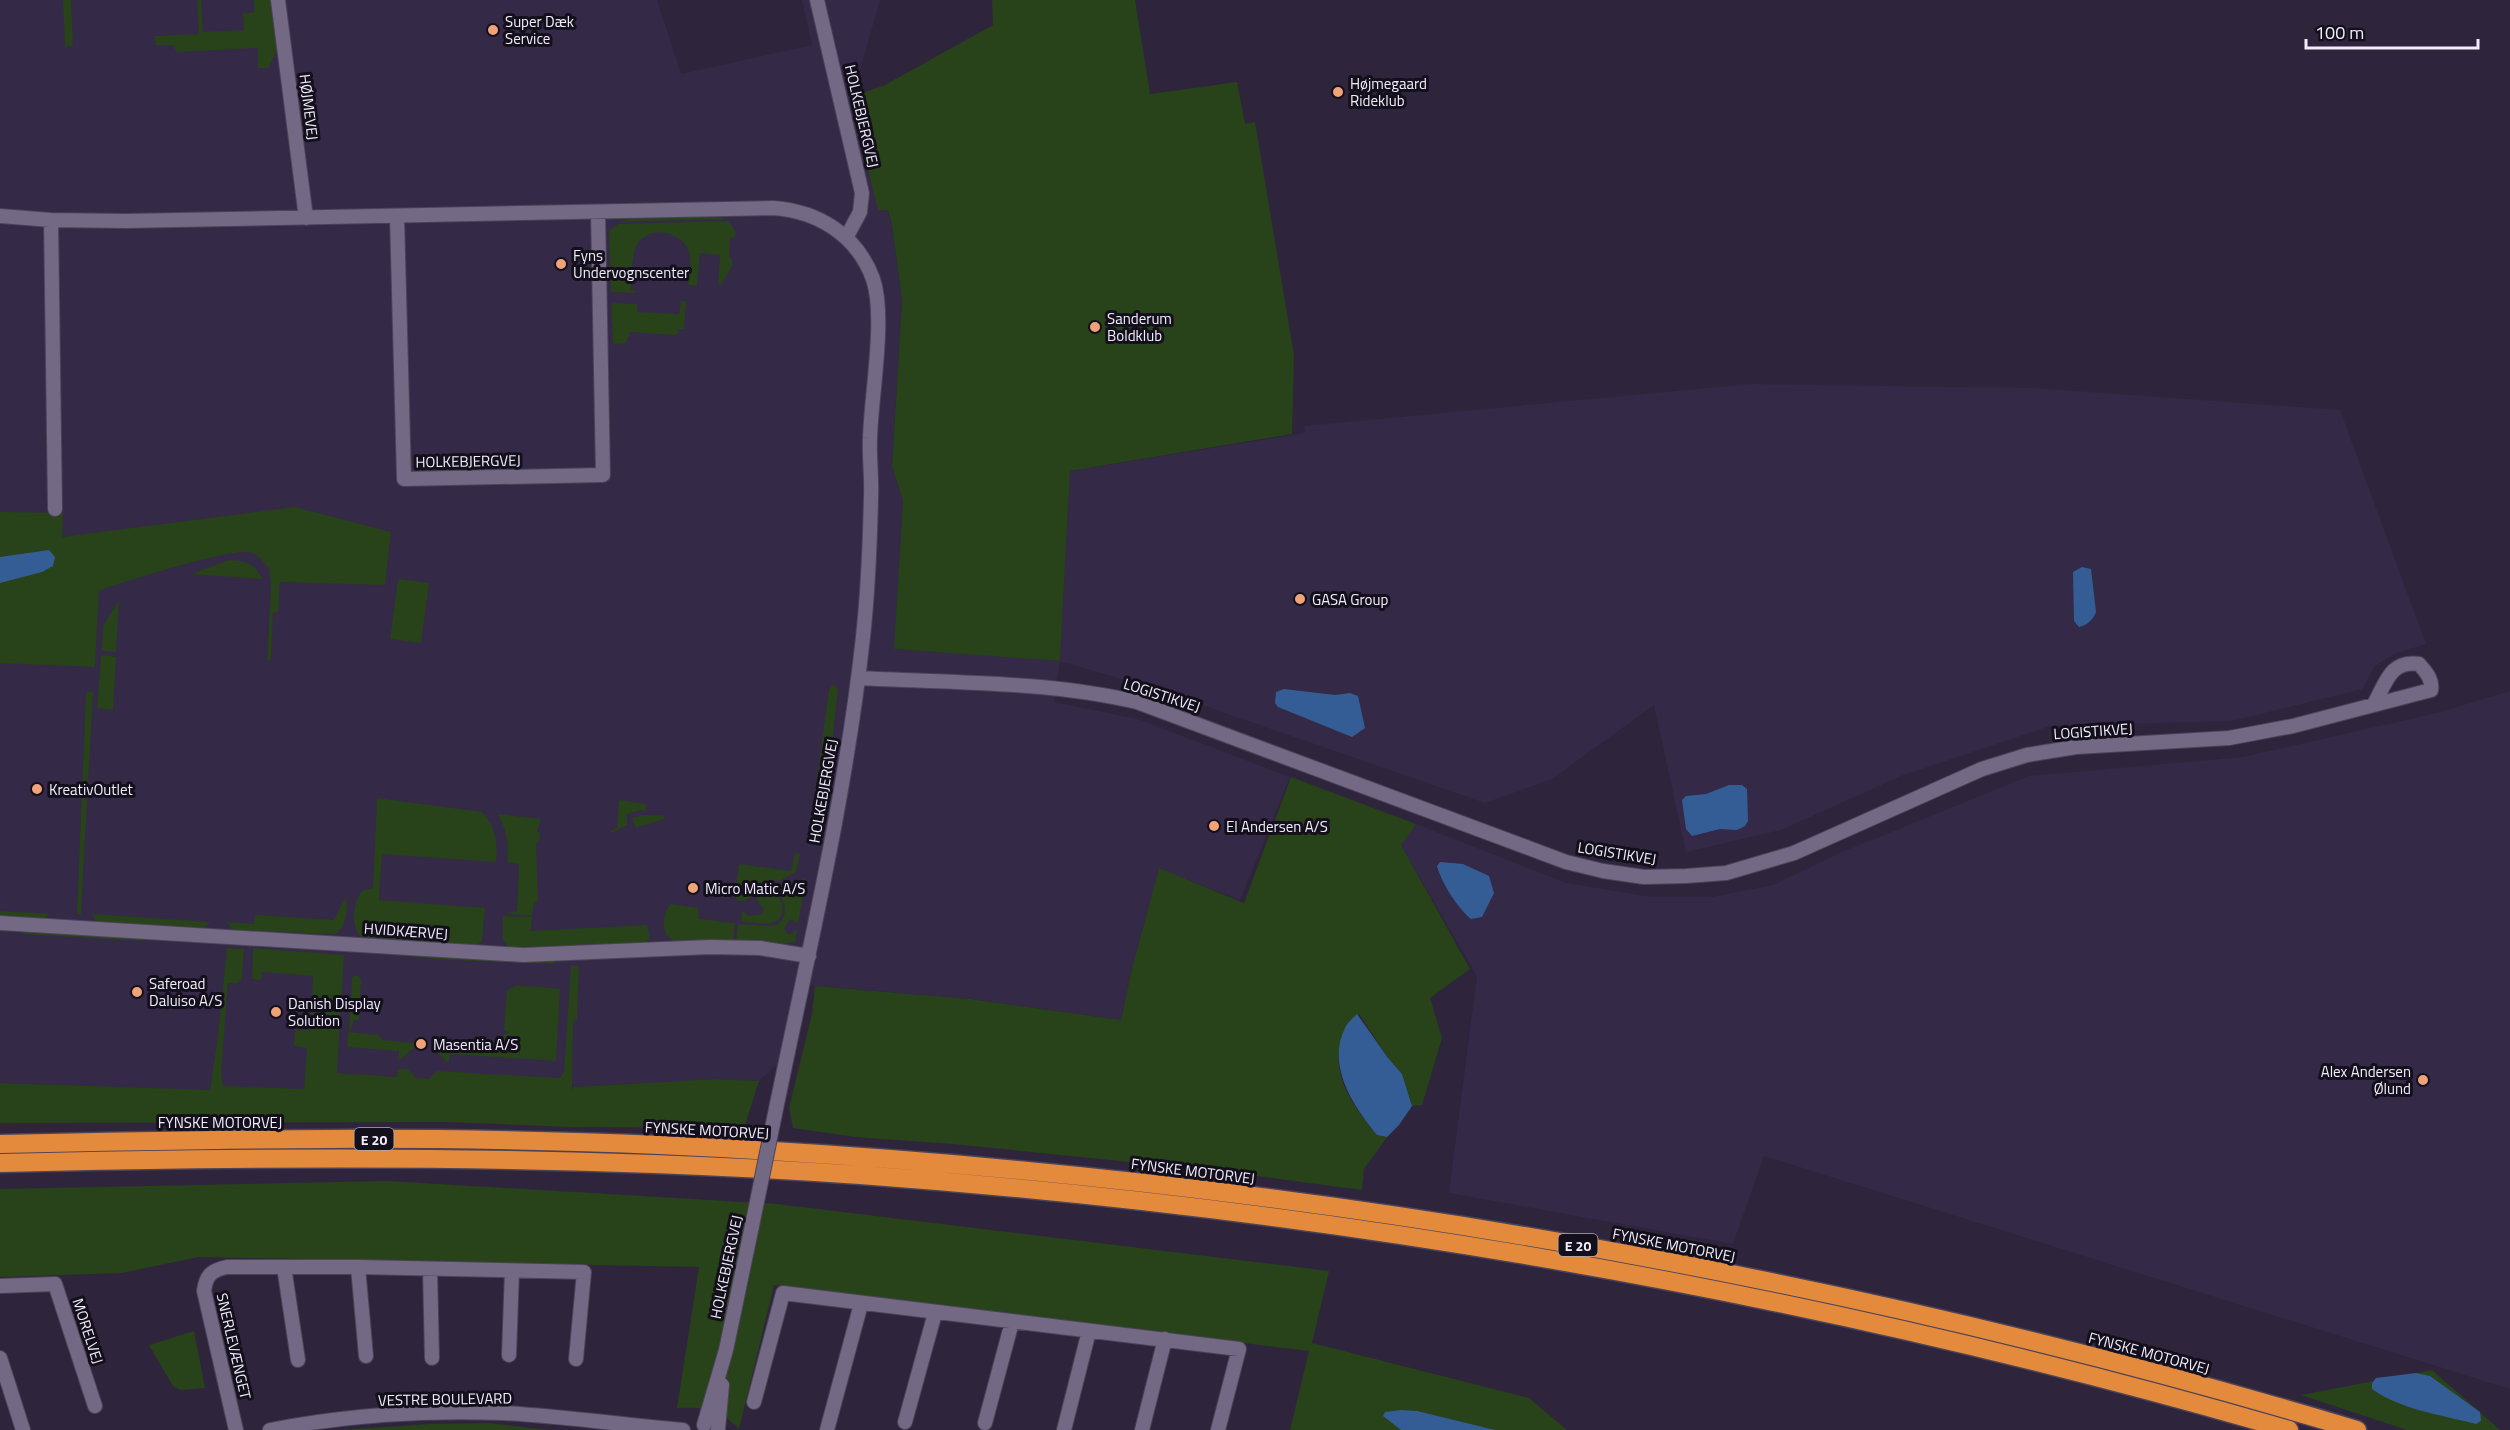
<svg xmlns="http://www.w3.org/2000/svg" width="2510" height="1430" font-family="'Titillium Web',sans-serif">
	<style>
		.built { fill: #342947 }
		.green { fill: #284219 }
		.water { fill: #355d95 }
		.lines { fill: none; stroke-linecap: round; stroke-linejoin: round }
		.minor-casing { stroke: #4b4357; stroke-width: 16 }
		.highway-casing { stroke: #4b4357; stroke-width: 21 }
		.minor { stroke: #736984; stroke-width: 14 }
		.highway { stroke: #e38a3d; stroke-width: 18 }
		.minor-bridge-casing { stroke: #4b4357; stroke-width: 16; stroke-linecap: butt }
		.minor-bridge { stroke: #736984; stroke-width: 14 }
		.poi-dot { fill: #f0a279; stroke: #14101b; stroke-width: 2 }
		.labels { text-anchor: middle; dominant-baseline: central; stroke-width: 6; stroke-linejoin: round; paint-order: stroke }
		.shield { fill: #14101b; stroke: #afaab8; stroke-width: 1.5 }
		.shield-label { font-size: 14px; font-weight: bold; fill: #f2ecfc }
		.poi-label { font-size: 15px; fill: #f2ecfc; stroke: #14101b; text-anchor: start }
		.street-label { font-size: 15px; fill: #f2ecfc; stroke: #14101b }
	</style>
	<rect width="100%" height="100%" fill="#2e253c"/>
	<path class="built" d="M0,0H657L681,74L812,45L802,0H880L853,95L892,225L902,300L892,466L903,501L895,649L1060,660L1070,471L1305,433L1304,426L1751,384L2034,388L2340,410L2426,644L2394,654L2375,666L2362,689L2232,721L2050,726L1901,776L1781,830L1686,852L1654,705L1552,779L1485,803L1159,690L1060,661L1054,702L1137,719L1290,777L1240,900L1159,869L1131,972L1121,1020L970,999L807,985L790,1067L775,1066L759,1081L715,1079L574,1087L572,1094L347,1097L0,1083Z
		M2510,691V1389L1764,1156L1733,1244L1449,1193L1477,976L1400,844L1416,824L1566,883L1652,897H1712L1773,885L1840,853L2029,776L2243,757L2437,713Z"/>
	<path class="green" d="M63,0H71L73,46H65Z
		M197,0H201L203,32L244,30L243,13H254V0H271L277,51L268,68H258V48L177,52L172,45H156L155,36L199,34Z
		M992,0H1135L1150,94L1237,82L1245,124L1255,122L1294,355L1292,434L1070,471L1060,661L894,649L903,501L892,466L902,300L892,225L888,210H878L850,97L883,86L993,25Z
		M715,216L726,219L615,222L634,218Z
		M729,221L736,233L735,237L730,238L729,258L732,259V266L722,284H718L720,255L700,253L697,286L688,285C689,275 692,261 689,252C682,230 646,224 636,247C631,259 632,277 631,290L637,291L634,293L611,292L609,231L618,224Z
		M681,301H686L684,329H678L677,335L630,332L626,343L613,344L611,306L613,303L637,304V312L679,314Z
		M295,507L391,532L385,585L280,582L278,612L273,613L271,660L267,661L271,588L269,568C264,563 258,555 252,553C235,546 121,583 99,591L95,667L0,663V512L63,513L62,537Z
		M229,560C246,561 255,563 262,579L191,574Z
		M398,579L429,583L421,643L390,639Z
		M119,600L116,652L102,651L103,626Z
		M101,655L116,657L113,710L97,708Z
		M832,685H835L838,689L829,773L821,806L817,843L812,839L813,807L829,690Z
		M86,692H93L81,914H77Z
		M1291,777L1416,824L1401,845L1470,969L1430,998L1442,1038L1422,1105L1412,1106L1402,1074L1388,1058L1359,1014C1353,1024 1341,1040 1339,1051C1335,1083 1358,1112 1377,1135L1387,1137L1364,1169L1362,1190L1228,1172L953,1144L855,1137L793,1128L789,1108L812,1014L815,986L970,999L1121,1020L1131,972L1159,868L1244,903Z
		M377,798L482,812C496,826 498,843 496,862L382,854L379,900L485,908L482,941L477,945L361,937C350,925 353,903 362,891L373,888Z
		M619,800L646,804L645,811L640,810L627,814V825L612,833L610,831L617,828Z
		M497,814L541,819L537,832L540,833L539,842L536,843L538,901L534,903L532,916L505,913L517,911L519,864L507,862C509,845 507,829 497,814Z
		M642,815H664L665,817L664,819L636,828L632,818Z
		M795,853L800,854L796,872L779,881L769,880V883H776L744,901H738L735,897L739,864L791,871Z
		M806,877L798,924L792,920L788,921L784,929L789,935L797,929L795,942L783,944L736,940L738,924L766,926L777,925C787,916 787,907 780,895L770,890L782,883C791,888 800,883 806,877Z
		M768,891C771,893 774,893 777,896C786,903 784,922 771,923C761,925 751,922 741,921L742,910L748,916L761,914L764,910L756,899Z
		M345,898L347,901C347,913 346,926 336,934L234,930L226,922L254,924L255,915H258L334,920Z
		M670,904L698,908L699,919L735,923L733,940L677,942C659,937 662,916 670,904Z
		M0,911L50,914L43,919L0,916Z
		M92,914L210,922L204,927H197L102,922L96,921Z
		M503,916L532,917L531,931L647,925L650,938L645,943L513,947L507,946L503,939Z
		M25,932L137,938L143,941L21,934Z
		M227,948L244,949L242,979L238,983H228L221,1072L223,1086L304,1089L307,1048L294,1046L295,1030H310L313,976L262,972L261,980L252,979L253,948L344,955L337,1073L397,1077L398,1069H408L416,1078L429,1079L437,1071L560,1078L564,1071L571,966H579L577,1019L573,1022L572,1090L574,1087L715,1079L759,1081L744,1128L569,1127L446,1122L0,1123V1083L210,1090L218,1035Z
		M362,952L554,961L556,964L449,960Z
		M358,975L361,980L359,1020H354L351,1030L349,1029L352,977Z
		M517,985L560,989L556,1061L450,1054L449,1062H446L435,1049V1044L476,1047L479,1042L503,1043L504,1034L509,1033L504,1030L507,990Z
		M348,1032L379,1035L382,1040L414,1043V1048L401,1059H398L399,1051L347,1047Z
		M388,1181L777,1204L1329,1271L1312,1343L1529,1398L1567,1430H1290L1309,1351L774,1285L739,1429C718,1408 706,1407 677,1408L699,1267L198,1257L122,1273L0,1277V1189Z
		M194,1331L205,1388L181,1390L173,1386L149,1345Z
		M2432,1370L2500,1430H2407L2301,1395Z
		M489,1423L547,1430H343L429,1424Z"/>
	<path class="water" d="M49,550L55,557L53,566L42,572L0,583V557Z
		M2082,567L2091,569L2096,612C2094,619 2086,626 2079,627L2074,621L2073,572Z
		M1284,689L1335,695L1350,693L1358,696L1365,728L1352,737L1278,707L1275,703L1276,692Z
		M1729,785H1742L1747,789L1748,821L1745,826L1737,830L1720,829L1692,836L1686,829L1682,800L1686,796L1706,794Z
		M1440,862L1463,864L1489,876L1494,893L1482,917L1471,919C1457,907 1442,884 1437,866Z
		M1357,1014L1388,1058L1402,1074L1412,1106L1399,1125L1387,1137L1377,1135C1354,1107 1326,1066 1345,1028C1347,1023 1353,1018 1357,1014Z
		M2416,1373L2430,1376L2480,1412L2481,1421L2476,1424C2442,1415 2401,1410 2372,1389V1383L2376,1378Z
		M1401,1410L1417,1411L1495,1430H1401L1383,1416L1385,1412Z"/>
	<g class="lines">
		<defs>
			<path id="minor" d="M278,0L306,218
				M817,0L862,193L860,212L846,238
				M0,216L51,220L126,221L773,208C818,211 857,235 873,279C886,317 871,396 870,438C869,458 872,477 871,497C870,543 868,591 863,637C846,795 809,949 777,1104
				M397,217L404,479L603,475L598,212
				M51,220L55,509
				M858,678C951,683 1046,681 1137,702L1566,862L1603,871L1644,877L1686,876L1726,873L1794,853L1982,769L2027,755L2076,747L2229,738L2293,726L2431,690C2433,679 2425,671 2419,664C2390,660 2386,683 2374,704
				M0,923L523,955L710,947L760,948L809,956
				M284,1267L298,1360
				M358,1267L366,1356
				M430,1269L432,1358
				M0,1286L55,1284L95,1406
				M509,1355L512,1271
				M0,1358L23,1430
				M754,1402L783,1293L1239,1349L1218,1430
				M905,1422L935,1313
				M985,1423L1012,1322
				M704,1425L726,1350L752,1226
				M718,1429L722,1385
				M236,1430L204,1291C206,1275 212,1270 227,1267H358L584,1272L576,1359
				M270,1430C346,1415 425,1410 502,1413C562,1416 623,1425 683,1430
				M827,1430L861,1304
				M1064,1430L1089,1331
				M1142,1430L1165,1339"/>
			<path id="highway" d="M0,1144C220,1139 440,1135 659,1145C1234,1171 1806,1264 2357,1430
				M0,1163C287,1156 574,1155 860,1175C1343,1210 1824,1295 2289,1430"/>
		</defs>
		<use href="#minor" class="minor-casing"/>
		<use href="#highway" class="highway-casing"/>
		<use href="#minor" class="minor"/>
		<use href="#highway" class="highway"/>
		<defs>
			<path id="minor-bridge" d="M752,1226L777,1104"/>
		</defs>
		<use href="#minor-bridge" class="minor-bridge-casing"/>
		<use href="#minor-bridge" class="minor-bridge"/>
	</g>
	<g class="poi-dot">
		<circle cx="493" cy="30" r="6"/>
		<circle cx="1338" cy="92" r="6"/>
		<circle cx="561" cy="264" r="6"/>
		<circle cx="1095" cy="327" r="6"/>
		<circle cx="1300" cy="599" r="6"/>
		<circle cx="37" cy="789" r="6"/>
		<circle cx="1214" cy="826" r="6"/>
		<circle cx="693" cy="888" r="6"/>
		<circle cx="137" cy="992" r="6"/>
		<circle cx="276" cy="1012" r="6"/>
		<circle cx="421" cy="1044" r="6"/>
		<circle cx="2423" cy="1080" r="6"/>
	</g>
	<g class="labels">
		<g class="shield">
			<rect x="354.5" y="1128" width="39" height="22" rx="4.5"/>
			<rect x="1558.5" y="1234" width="39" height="22" rx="4.5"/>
		</g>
		<g class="shield-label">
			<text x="374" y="1139">E 20</text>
			<text x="1578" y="1245">E 20</text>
		</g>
		<g class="poi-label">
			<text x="505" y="21">Super Dæk<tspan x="505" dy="17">Service</tspan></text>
			<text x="1350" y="83">Højmegaard<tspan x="1350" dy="17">Rideklub</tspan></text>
			<text x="573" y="255">Fyns<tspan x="573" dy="17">Undervognscenter</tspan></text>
			<text x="1107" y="318">Sanderum<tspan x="1107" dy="17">Boldklub</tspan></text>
			<text x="1312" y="599">GASA Group</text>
			<text x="49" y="789">KreativOutlet</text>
			<text x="1226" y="826">El Andersen A/S</text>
			<text x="705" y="888">Micro Matic A/S</text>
			<text x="149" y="983">Saferoad<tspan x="149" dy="17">Daluiso A/S</tspan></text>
			<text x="288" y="1003">Danish Display<tspan x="288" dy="17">Solution</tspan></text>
			<text x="433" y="1044">Masentia A/S</text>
			<text x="2411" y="1071" text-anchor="end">Alex Andersen<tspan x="2411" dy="17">Ølund</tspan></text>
		</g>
		<g class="street-label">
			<text transform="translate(309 107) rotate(83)">HØJMEVEJ</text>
			<text transform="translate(862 116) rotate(77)">HOLKEBJERGVEJ</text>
			<text transform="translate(468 461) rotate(-1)">HOLKEBJERGVEJ</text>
			<text transform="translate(1162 695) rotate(18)">LOGISTIKVEJ</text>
			<text transform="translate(2093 731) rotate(-4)">LOGISTIKVEJ</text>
			<text transform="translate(823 791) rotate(-80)">HOLKEBJERGVEJ</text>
			<text transform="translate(1617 853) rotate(9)">LOGISTIKVEJ</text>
			<text transform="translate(406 931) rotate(4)">HVIDKÆRVEJ</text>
			<text x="220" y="1122">FYNSKE MOTORVEJ</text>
			<text transform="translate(707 1130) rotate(3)">FYNSKE MOTORVEJ</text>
			<text transform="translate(1193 1171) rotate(7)">FYNSKE MOTORVEJ</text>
			<text transform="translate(1674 1245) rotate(11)">FYNSKE MOTORVEJ</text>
			<text transform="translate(726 1267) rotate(-78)">HOLKEBJERGVEJ</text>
			<text transform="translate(88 1331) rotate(72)">MORELVEJ</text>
			<text transform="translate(234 1346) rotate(77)">SNERLEVÆNGET</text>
			<text transform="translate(2149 1353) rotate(15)">FYNSKE MOTORVEJ</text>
			<text transform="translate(445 1399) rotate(-1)">VESTRE BOULEVARD</text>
		</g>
	</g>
	<path d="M2306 39v9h172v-9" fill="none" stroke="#f2ecfc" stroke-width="3"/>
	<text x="2315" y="39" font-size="18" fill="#f2ecfc" stroke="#14101b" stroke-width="4.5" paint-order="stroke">100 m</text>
</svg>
